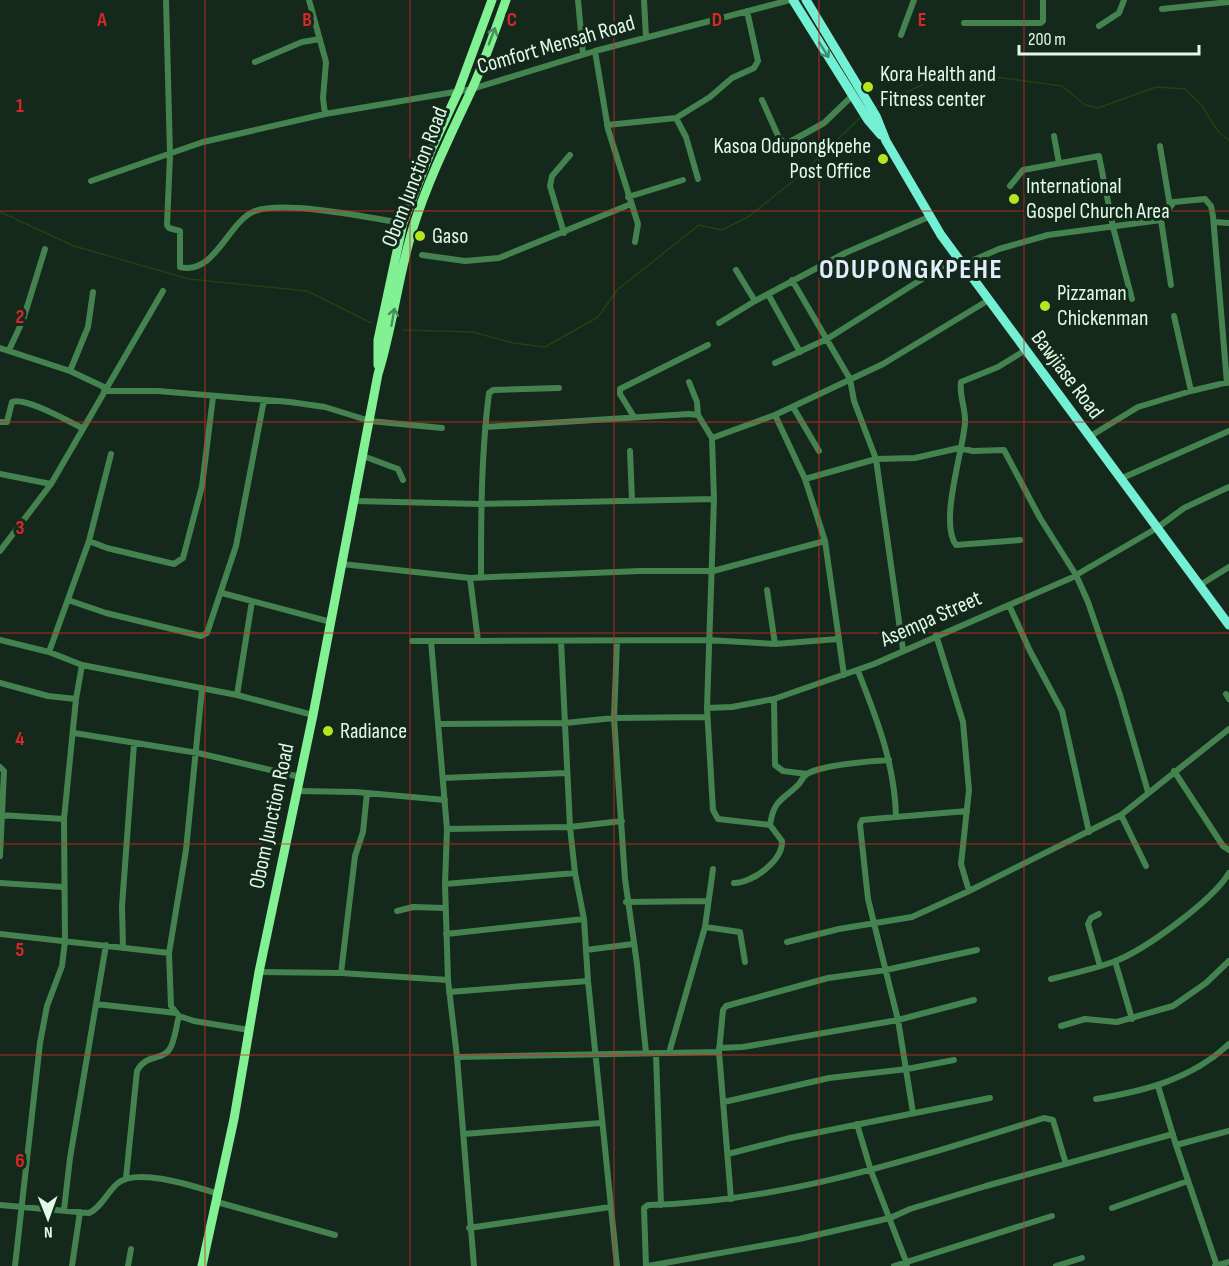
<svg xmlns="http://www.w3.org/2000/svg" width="1229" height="1266" font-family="'Sofia Sans Condensed',sans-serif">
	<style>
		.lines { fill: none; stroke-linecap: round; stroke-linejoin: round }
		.stream { stroke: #1d4411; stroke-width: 1.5 }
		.minor { stroke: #448350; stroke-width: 6 }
		.secondary { stroke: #81f194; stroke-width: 9 }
		.primary { stroke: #73efd3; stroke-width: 9 }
		.oneway { stroke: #4a8d58 }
		.oneway2 { stroke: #448c77 }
		.grid { fill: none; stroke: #d62828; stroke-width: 1.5; stroke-opacity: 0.55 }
		.poi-dot { fill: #b6e621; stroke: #14291b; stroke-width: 2 }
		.labels { text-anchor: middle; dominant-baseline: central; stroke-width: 6; stroke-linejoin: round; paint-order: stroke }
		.street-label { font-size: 22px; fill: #dffbe7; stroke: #14291b }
		.poi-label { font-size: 22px; fill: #dffbe7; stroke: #14291b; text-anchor: start }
		.district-label { font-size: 28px; font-weight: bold; letter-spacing: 1.5px; fill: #e1eefc; stroke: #14291b }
		.grid-label { font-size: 20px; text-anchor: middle; font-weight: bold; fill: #d62828; stroke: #14291b; stroke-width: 6; stroke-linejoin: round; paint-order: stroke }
	</style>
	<rect width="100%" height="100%" fill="#14291b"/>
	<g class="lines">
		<path class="stream" d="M876,107L930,81L996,77L1062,86L1085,105L1098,108L1156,87L1185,89C1190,95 1198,100 1202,106C1211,119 1215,132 1229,140
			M0,212L74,246L189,279L307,291L371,323
			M403,330L473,332L513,343L545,347L598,317L617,290L699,225L722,230L748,217L797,178L862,116"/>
		<path class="minor" d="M166,0L170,155L167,225L169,228L180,231V267C215,276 228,221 255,211C287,200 368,218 403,223
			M309,0L326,62L323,98L325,114
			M578,0L583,54
			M644,0L646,37
			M1162,9L1229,2
			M964,23H1041L1043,21V0
			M1099,26L1119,13L1124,0
			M901,35L914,0
			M595,51L608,129L638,224L635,242
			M255,62L302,42L320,39
			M762,100L779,138L786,144L824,123L852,96
			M676,118L686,137L698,179
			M607,125L676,118L710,97L732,78L754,68L758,61L747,11
			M1054,136L1059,163
			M1160,146L1170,206
			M91,181L203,142L325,114L472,89L595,51L790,0
			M1010,186L1023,170L1099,156L1113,227L1132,299
			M628,197L683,180
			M1161,220L1171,285
			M1214,222L1229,223
			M564,233L550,186L552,176L570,155
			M422,255L465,261L499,258L631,204
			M962,265L999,249L1048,235L1161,220L1174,202L1205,199L1211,206L1213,216L1227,383
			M736,270L755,301L845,253L931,216
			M792,280L850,379L854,401L876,459L903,650
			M768,294L800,352
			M1174,316L1191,391
			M719,323L755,301
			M0,348L70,371L106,388
			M9,350L23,320L45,249
			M775,363L827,339L957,257
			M70,371L88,327L93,292
			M689,382L697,402L698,415
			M104,391H158L290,402L325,407L370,421L442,428
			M793,407L819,451
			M775,415L805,479L825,541L844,675
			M634,417L620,394V389L708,345
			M0,422H7L12,402C26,397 68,421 82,428
			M485,427L689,414L698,415L712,438L714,499L707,708L713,810L718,819L770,825L782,841C783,861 752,883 734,883
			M1089,437L1138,407L1191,391L1229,382
			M712,438L775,415L883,364L987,301
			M630,451L632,500
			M363,456L398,469L403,480
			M0,474L51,484
			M805,479L876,459L915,458L959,448L973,451L1004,450L1040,518L1076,575L1088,602L1120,695L1148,792
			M1120,479L1229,431
			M355,501L480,504L714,499
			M1020,540L956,545C939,522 963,451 965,423C966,409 959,396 961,382L998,367L1024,351
			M89,541L107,548L174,564L183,558L202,486L213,397
			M0,551L51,484L163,291
			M342,564L470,578L640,571H713L825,541
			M470,578L478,641L708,640L775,644L838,639
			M481,578C481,516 481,455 489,393L493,390L559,388
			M1200,585L1229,567
			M767,590L775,644
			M222,593L331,622
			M68,600L106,613L201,636L207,633L236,546L264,400
			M1009,605L1030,651L1062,711L1089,832
			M936,635L963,722L969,790L961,864L969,891
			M0,640L49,652L82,665L237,695L313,715
			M412,641H478
			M431,641L447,829L445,884L448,980L457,1057L474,1266
			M561,641L570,827L575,873L584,919L588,981L617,1266
			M617,641L614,718L625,879L637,964L646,1053
			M49,652L89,541L111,454
			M858,671C877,719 895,765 896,817L862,820L860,825L868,899L898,1020L913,1113
			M0,683L48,696L76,699
			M202,689L186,850L169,953L171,1006L179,1016L194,1021L249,1030
			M1226,694L1229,699
			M237,695L252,601
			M774,699L775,765L783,771L807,774
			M707,708L732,707L774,699L874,664L1071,578L1157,528L1184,508L1229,487
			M439,724L565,723L614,718L707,717
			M74,733L198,753L300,777
			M0,767L4,771L0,856
			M1174,771L1223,846L1229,850
			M443,778L567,773
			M298,791L356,792L445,800
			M0,815L64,819
			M1121,815L1146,866
			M896,817L967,811
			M770,825C774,799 782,801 798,785C801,782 803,776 807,774C821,765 871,761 889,760
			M447,829L570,827L622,821
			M0,883L63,887
			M445,884L575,873
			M626,902L707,901
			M397,911L413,907L445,908
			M1099,914L1091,918L1088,924L1100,966
			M705,927L740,932L745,962
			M0,934L169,953
			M446,934L584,919
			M787,942L839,929L912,917L969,891L1121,815L1229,729
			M123,948L122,906L134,744
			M586,950L633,944
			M1115,961L1132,1019
			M259,972L341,973L448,980
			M341,973L355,856L363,832L367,793
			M1051,979C1072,974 1093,969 1113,962C1144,951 1213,900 1229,873
			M449,992L588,981
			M96,1004L176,1013
			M1061,1026L1085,1019L1117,1022L1173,1006L1206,983L1229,961
			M719,1048L743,1047L898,1020L974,1000
			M656,1053L661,1205
			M669,1053L705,927L713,869
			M457,1057L719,1052
			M1158,1086L1176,1145L1229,1131
			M1096,1099C1145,1091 1192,1079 1229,1044
			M724,1102L829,1078L907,1069L954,1060
			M857,1124L871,1171L907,1264
			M464,1134L601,1123
			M1176,1145L1217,1266
			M728,1154L790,1138L990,1098
			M126,1178L137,1071C147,1053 161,1061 169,1050C175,1042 176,1026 179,1016
			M731,1199L719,1052L723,1010L726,1006L828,978L886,970L977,950
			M217,1202L335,1235
			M0,1205L89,1213C102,1207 107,1192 118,1183C138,1167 196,1187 219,1194
			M1112,1208L1188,1181
			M64,1210L70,1158L106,945
			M469,1228L610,1207
			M15,1266L40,1043L47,1006L62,966L65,941L64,819L76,699L82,665
			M72,1266L80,1212
			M128,1266L131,1249
			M646,1266L644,1208L648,1205C784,1202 915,1158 1044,1118L1053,1120L1066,1164
			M648,1266L799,1239L890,1218L910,1209L986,1186L1173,1134
			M894,1266L1052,1216
			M1056,1266L1082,1258
			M1215,1266L1229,1262"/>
		<path class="secondary" d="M378,365V340L403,223L432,148L458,92L492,0
			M202,1266L234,1119L259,972L313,715L378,374C393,326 398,276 413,228C428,180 451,134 472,89C485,61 495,30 506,0"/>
		<path class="primary" d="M793,0L868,120L881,135
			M806,0L876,116L886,141L941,235L1229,625"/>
	</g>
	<defs><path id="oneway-shaft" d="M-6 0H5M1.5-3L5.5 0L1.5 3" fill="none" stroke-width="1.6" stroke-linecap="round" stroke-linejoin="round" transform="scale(1.5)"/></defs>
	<g class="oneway">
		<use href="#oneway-shaft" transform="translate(492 36) rotate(-69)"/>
		<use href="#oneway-shaft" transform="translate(393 317) rotate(-80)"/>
	</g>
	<use class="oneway2" href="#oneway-shaft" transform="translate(824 50) rotate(58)"/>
	<path class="grid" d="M205,0V1266M410,0V1266M614,0V1266M819,0V1266M1024,0V1266M0,211H1229M0,422H1229M0,633H1229M0,844H1229M0,1055H1229"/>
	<g class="poi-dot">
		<circle cx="868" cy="87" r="6"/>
		<circle cx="883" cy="159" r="6"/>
		<circle cx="1014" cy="199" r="6"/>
		<circle cx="420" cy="236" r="6"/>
		<circle cx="1045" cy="306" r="6"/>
		<circle cx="328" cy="731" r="6"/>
	</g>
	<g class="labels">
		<g class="street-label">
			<text transform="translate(556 45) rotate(-16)">Comfort Mensah Road</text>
			<text transform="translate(415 177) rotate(-69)">Obom Junction Road</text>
			<text transform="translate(1067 375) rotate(53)">Bawjiase Road</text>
			<text transform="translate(931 619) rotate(-24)">Asempa Street</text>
			<text transform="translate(272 816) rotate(-78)">Obom Junction Road</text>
		</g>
		<g class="poi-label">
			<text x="880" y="74">Kora Health and<tspan x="880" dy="25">Fitness center</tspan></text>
			<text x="871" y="146" text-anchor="end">Kasoa Odupongkpehe<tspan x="871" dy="25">Post Office</tspan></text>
			<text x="1026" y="186">International<tspan x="1026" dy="25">Gospel Church Area</tspan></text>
			<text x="432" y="236">Gaso</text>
			<text x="1057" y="293">Pizzaman<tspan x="1057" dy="25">Chickenman</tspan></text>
			<text x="340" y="731">Radiance</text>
		</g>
		<g class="district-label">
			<text x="911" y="269">ODUPONGKPEHE</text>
		</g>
	</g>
	<g class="grid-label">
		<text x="102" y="26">A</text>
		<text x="307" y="26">B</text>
		<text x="512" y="26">C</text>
		<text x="717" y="26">D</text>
		<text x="922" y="26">E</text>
		<text x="20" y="112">1</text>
		<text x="20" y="323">2</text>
		<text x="20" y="534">3</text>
		<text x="20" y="745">4</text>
		<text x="20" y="956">5</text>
		<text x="20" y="1167">6</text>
	</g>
	<g transform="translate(48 1218) rotate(179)" stroke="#14291b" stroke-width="4.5" paint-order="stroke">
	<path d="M0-4.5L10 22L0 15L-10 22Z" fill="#dffbe7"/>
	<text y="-9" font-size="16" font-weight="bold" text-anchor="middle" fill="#dffbe7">N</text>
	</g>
	<path d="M1019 45v9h180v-9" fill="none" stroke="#dffbe7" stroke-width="3"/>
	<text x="1028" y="45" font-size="18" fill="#dffbe7" stroke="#14291b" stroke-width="4.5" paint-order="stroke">200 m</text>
</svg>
